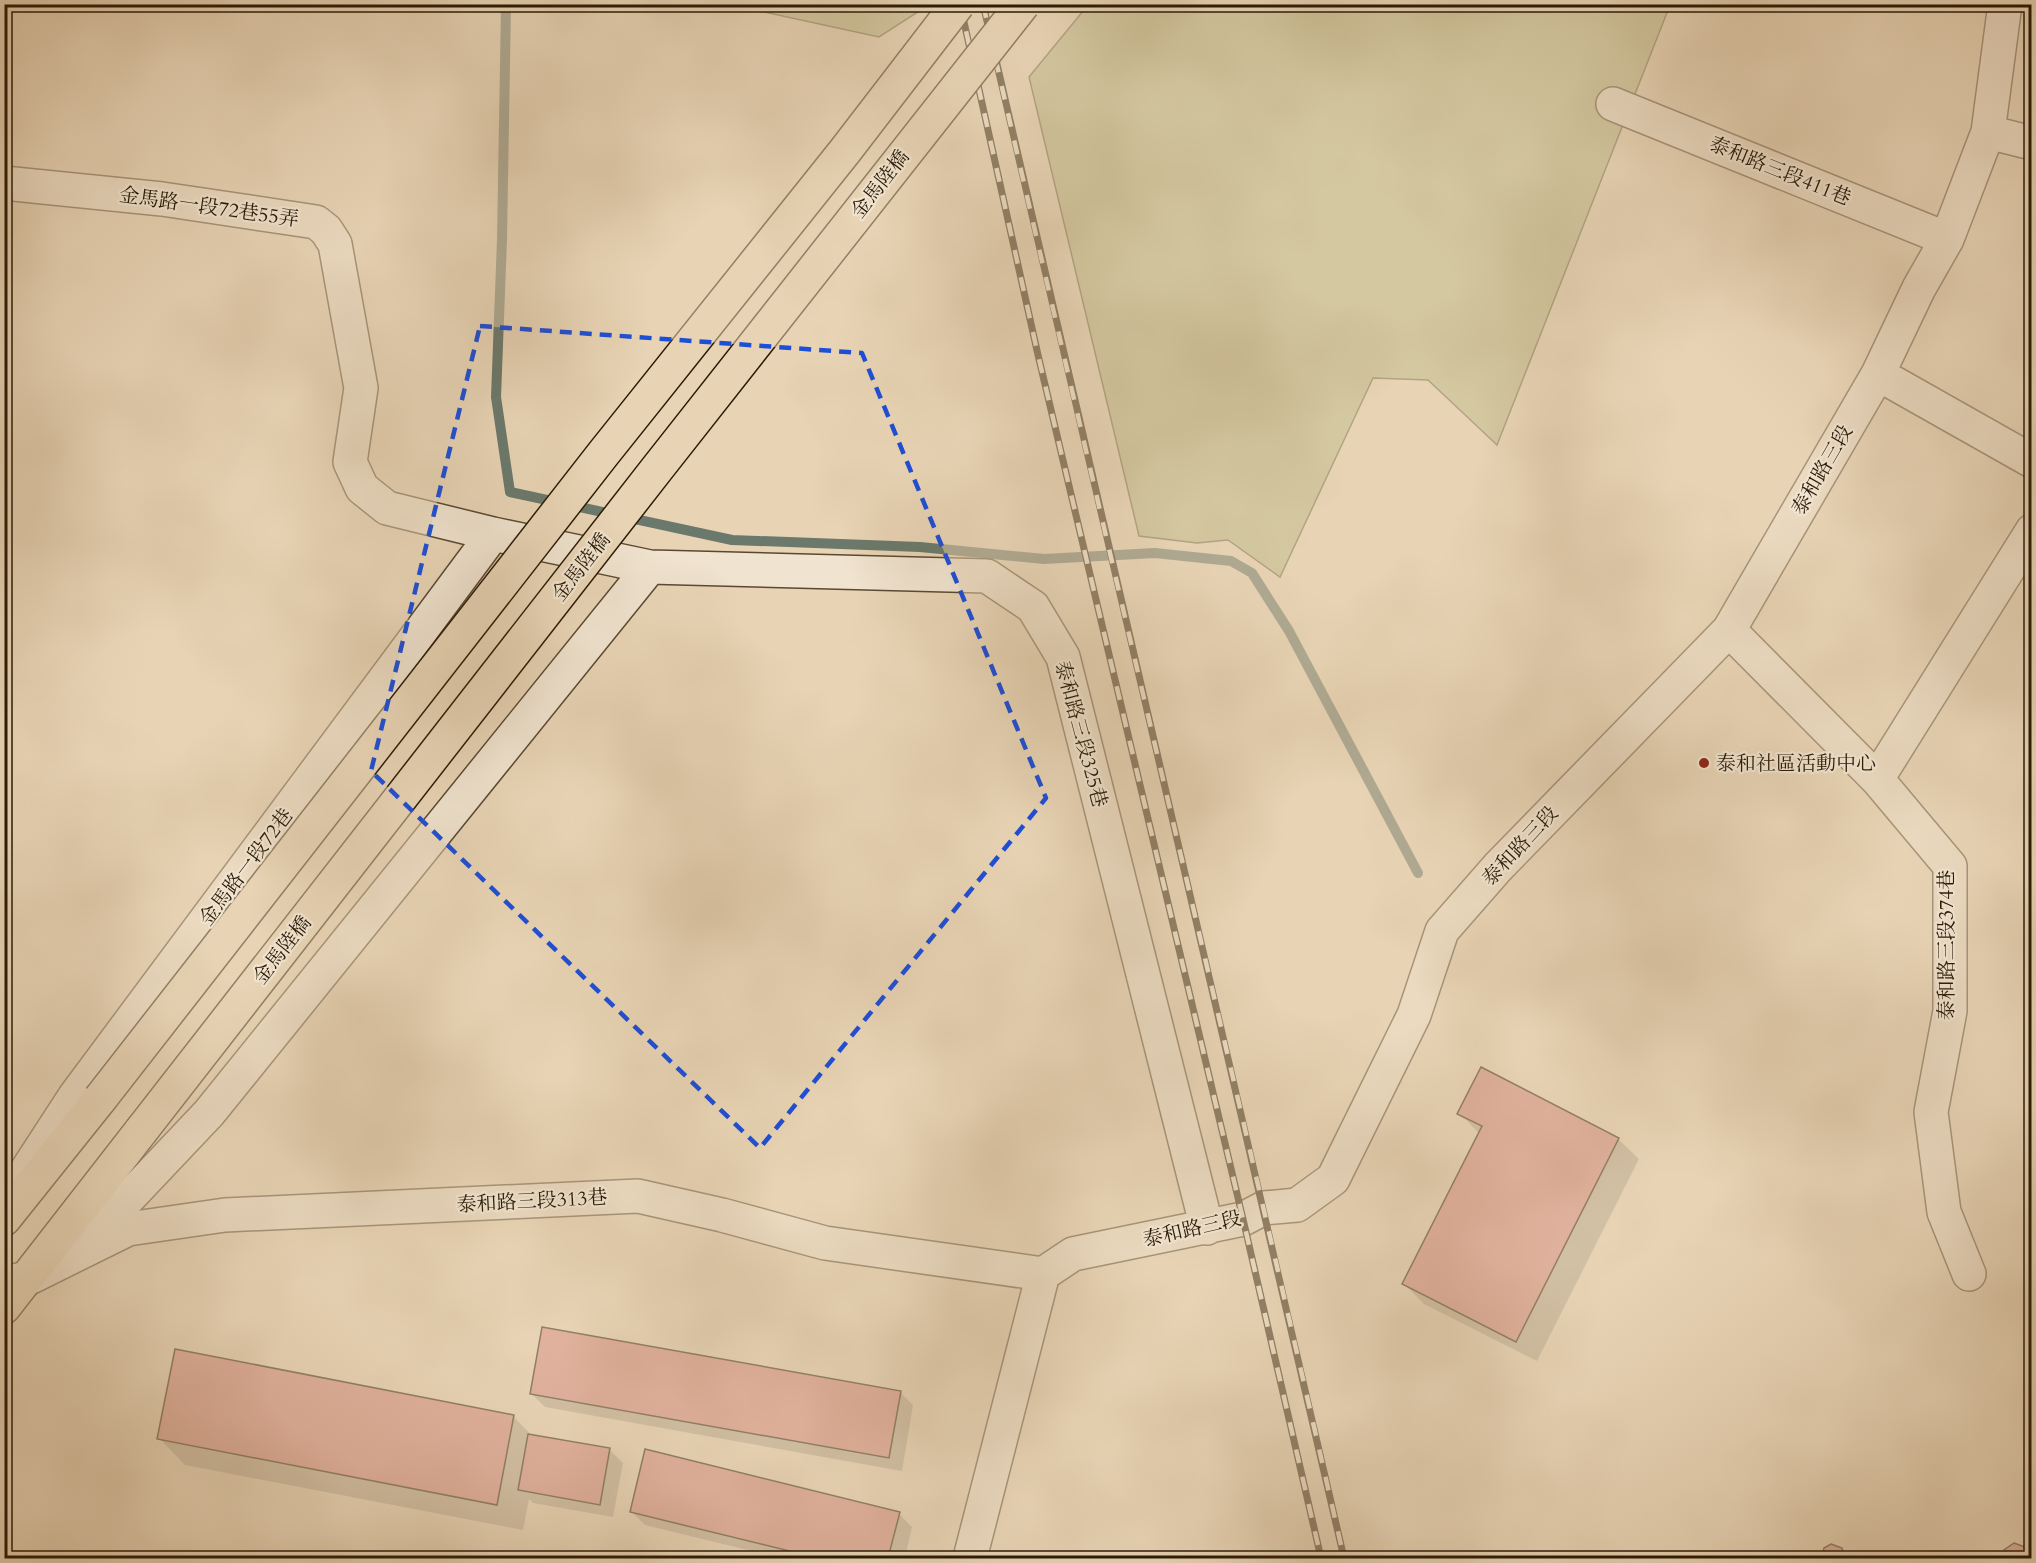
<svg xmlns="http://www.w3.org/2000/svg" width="2036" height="1563" font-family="Cardo,'Noto Serif TC',serif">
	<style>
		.green { fill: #bdbb89; stroke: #746b48; stroke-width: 1.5 }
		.shadow { fill: #0003 }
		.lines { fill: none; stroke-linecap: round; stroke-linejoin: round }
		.stream { stroke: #6b796c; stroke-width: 10 }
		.building { fill: #d7877e; stroke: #2a1b06; stroke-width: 1.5 }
		.minor-casing { stroke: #5a4932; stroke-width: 36 }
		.major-casing { stroke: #2a1b06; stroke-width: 36 }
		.minor { stroke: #f0e3cf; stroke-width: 33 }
		.major { stroke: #e8d4b5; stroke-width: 33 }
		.rail-casing { stroke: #2a1b06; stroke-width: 7 }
		.rail { stroke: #f0e3cf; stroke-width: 4.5; stroke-dasharray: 14; stroke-linecap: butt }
		.major-bridge-casing { stroke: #2a1b06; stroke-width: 36; stroke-linecap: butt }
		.major-bridge { stroke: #e8d4b5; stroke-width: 33 }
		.marked { fill: none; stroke: #1d4ed8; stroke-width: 4.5; stroke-dasharray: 12 8; stroke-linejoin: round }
		.poi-dot { fill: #8f2418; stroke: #f0e3cf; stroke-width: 2 }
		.labels { text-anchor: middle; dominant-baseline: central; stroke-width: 4.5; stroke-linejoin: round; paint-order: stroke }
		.street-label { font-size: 20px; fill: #2a1b06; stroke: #f0e3cf }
		.poi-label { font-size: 20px; fill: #2a1b06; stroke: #f0e3cf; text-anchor: start }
	</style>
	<rect width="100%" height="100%" fill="#e8d4b5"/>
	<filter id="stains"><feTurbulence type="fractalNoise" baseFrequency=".00333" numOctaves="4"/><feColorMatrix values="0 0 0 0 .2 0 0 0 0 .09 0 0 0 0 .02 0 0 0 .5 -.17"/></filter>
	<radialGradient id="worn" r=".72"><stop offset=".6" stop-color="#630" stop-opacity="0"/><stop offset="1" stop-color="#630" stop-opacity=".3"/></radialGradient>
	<path class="green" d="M919,4L921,10L879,37L732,5Z
		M1088,5H1670L1497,445L1428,380L1373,378L1280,577L1228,540L1197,543L1139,536L1029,77Z"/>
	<path class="shadow" d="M1459,1113L1618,1139L1639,1159L1537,1361L1424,1304L1404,1284L1480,1134Z
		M900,1392L913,1405L902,1471L545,1407L532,1394Z
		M513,1416L532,1436L609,1449L623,1463L613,1517L533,1503L529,1499L523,1530L185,1465L159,1438Z
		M631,1511L899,1514L912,1527L905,1558H781L645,1525Z
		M2024,1548L2032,1558H2006L2005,1555Z
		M1841,1550L1848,1558H1824L1823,1552Z"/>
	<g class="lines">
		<path class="stream" d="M506,4L502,240L496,397L510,492L732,540L920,547L1044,559L1155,553L1231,561L1252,573L1289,631L1418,873"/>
	</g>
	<path class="building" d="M1481,1067L1619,1138L1516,1342L1402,1284L1482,1126L1457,1114Z
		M542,1327L901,1391L889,1458L530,1394Z
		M175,1349L514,1415L497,1505L157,1439Z
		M528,1434L610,1448L600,1505L518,1490Z
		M645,1449L900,1512L888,1558H818L630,1512Z
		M2014,1543L2025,1547L2027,1558H2004V1550Z
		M1831,1544L1842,1548L1845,1558H1821L1824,1548Z"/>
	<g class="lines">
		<defs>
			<path id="minor" d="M1613,104L1947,239
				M1988,132L2032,143
				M4,183L162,199L316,222L326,230L335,244L361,388L350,462L362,488L387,508L493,534L650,567L987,576L1033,607L1063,657L1207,1228
				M1878,374L2032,461
				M1729,630L1877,779L1950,866V1011L1931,1112L1944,1212L1969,1274
				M1877,779L2032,531
				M23,1176L75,1096L493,534
				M81,1237L121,1206L209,1113L650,567
				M18,1280L27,1279L128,1229L225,1215L638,1196L722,1215L825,1243L1043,1274
				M970,1558L1043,1274L1073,1254L1243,1219L1264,1208L1297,1205L1333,1179L1414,1015L1442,931L1498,867L1729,630L1878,374L1919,288L1947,239L1988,132L2005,4"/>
			<path id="major" d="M4,1219L100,1099
				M4,1307L141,1131"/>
		</defs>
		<use href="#minor" class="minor-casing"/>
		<use href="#major" class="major-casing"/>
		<use href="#minor" class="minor"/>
		<use href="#major" class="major"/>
		<defs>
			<path id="rail" d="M960,4L1038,355L1243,1219L1321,1558
				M983,4C1101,523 1226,1040 1344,1558"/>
		</defs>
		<use href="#rail" class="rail-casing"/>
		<use href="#rail" class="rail"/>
		<defs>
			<path id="major-bridge" d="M100,1099L603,454L845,151L958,4
				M141,1131L656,470L1023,4"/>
		</defs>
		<use href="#major-bridge" class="major-bridge-casing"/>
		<use href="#major-bridge" class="major-bridge"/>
	</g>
	<path d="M0 0H2036V1563H0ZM480,326L862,353L1046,798L760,1148L371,771Z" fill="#e8d4b5" fill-opacity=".55" fill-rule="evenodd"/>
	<path class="marked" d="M480,326L862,353L1046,798L760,1148L371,771Z"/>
	<circle class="poi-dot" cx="1704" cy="763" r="6"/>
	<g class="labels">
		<g class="street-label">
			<text transform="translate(1780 171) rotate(22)">泰和路三段411巷</text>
			<text transform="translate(880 184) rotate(-52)">金馬陸橋</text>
			<text transform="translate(209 207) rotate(8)">金馬路一段72巷55弄</text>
			<text transform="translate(1822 470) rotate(-60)">泰和路三段</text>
			<text transform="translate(581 567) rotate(-52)">金馬陸橋</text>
			<text transform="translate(1081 734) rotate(75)">泰和路三段325巷</text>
			<text transform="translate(1520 846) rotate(-47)">泰和路三段</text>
			<text transform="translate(246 867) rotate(-53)">金馬路一段72巷</text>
			<text transform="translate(1946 945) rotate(-90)">泰和路三段374巷</text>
			<text transform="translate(282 950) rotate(-52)">金馬陸橋</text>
			<text transform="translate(532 1201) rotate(-3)">泰和路三段313巷</text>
			<text transform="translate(1192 1229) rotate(-13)">泰和路三段</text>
		</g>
		<g class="poi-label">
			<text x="1716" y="763">泰和社區活動中心</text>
		</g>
	</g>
	<rect width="2036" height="1563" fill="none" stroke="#e8d4b5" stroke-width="24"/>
	<rect x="6" y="6" width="2024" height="1551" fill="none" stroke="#2a1b06" stroke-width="3"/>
	<rect x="12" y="12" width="2012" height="1539" fill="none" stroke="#2a1b06" stroke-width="1.5"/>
	<rect width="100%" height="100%" filter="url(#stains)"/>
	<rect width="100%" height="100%" fill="url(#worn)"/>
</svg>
